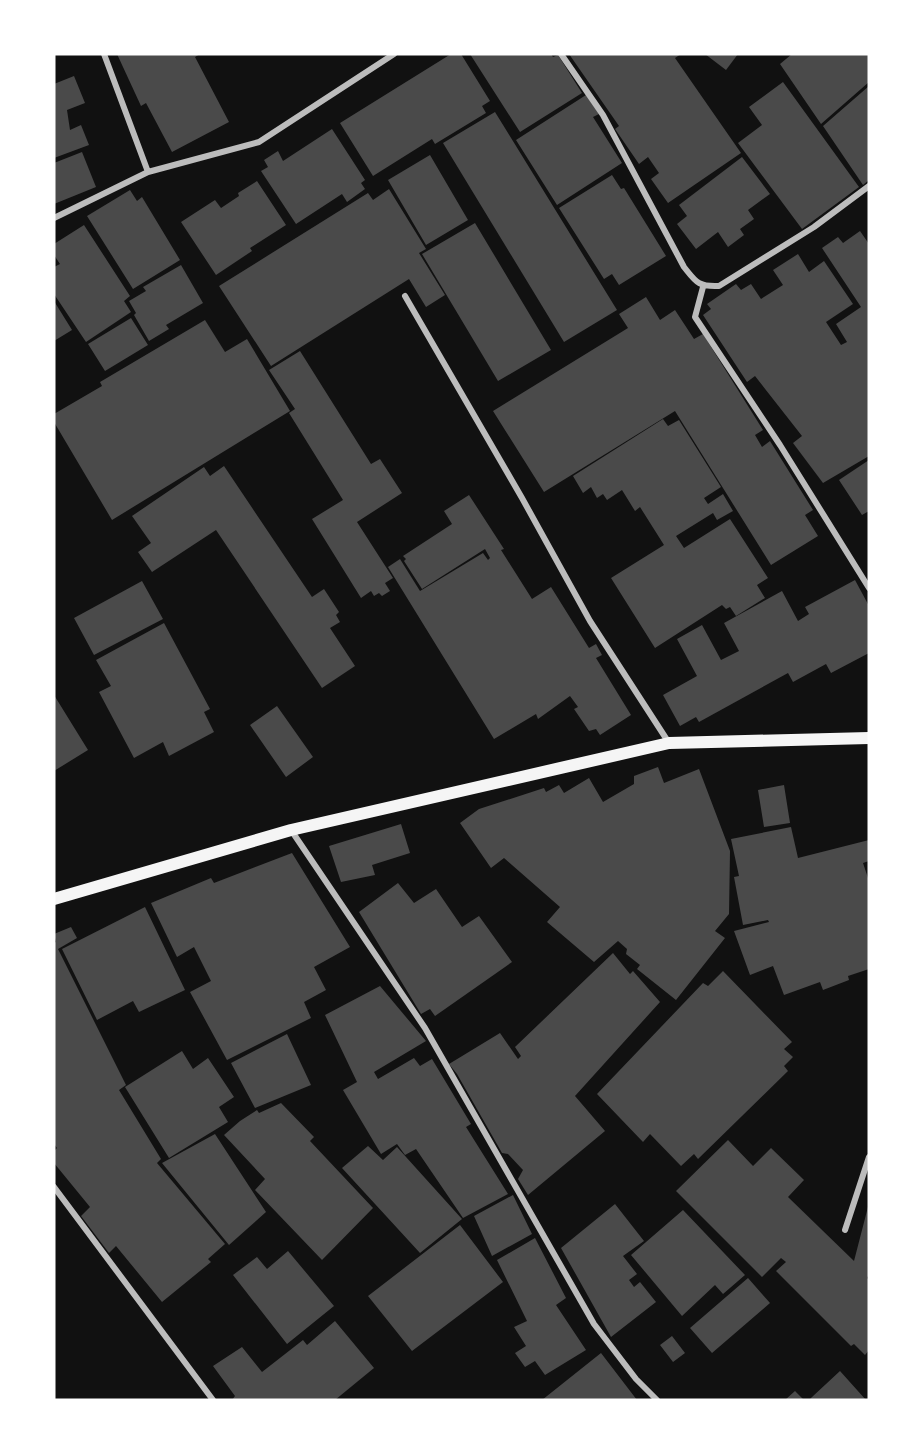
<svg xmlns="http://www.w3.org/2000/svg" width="923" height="1454" font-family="Mulish,sans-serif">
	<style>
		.building { fill: #4a4a4a }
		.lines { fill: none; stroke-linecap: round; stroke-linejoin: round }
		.minor { stroke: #bcbcbc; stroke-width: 6 }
		.secondary { stroke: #f5f5f5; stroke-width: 12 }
	</style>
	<rect width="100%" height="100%" fill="#111"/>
	<path class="building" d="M117,54H200L195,57L229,122L172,152L146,103L141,106Z
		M451,54H461L490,101L482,106L486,113L435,144L432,139L373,176L340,123Z
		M470,54H551L553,57L558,55L582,93L520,132Z
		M569,54H681L675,58L741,153L668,203L651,179L659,173L648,157L639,164L615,129L619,126Z
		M705,54H738L726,70Z
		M792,54H869V82L821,124L780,64Z
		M74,76L85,103L67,110L70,130L81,125L89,145L54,158V84Z
		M783,82L859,187L802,229L738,143L762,125L749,107Z
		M869,86V180L863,185L823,126Z
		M586,95L599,114L593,117L622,163L557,205L516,140Z
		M495,112L617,310L564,342L443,143Z
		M332,129L365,180L361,183L365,189L347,202L342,194L296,224L261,171L268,167L264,160L278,151L283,161Z
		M82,152L96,187L54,204V163Z
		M430,155L468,220L426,245L388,180Z
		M742,157L770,194L748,210L754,219L740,229L744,235L728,247L718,232L696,249L677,224L687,216L679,205Z
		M612,175L621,189L624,188L666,256L619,285L612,274L604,279L559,208Z
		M257,181L286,225L250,248L252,251L216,275L181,222L215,200L221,208L239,196L238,193Z
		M389,189L426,249L419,253L445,295L426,307L409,279L271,366L219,286L368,193L373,200Z
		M130,190L137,201L142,197L180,260L133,289L87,216Z
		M475,223L551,350L498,381L422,254Z
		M84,225L130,296L124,301L131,312L86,342L54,294V267L60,264L54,255V244Z
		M860,231L869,244V456L823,483L793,443L802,436L755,376L747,382L703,315L711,309L707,304L736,284L741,290L751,284L761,299L783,285L773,270L798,254L809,272L824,261L853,304L826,322L841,345L847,342L836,324L861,307L822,248L838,237L843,243Z
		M181,265L203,303L166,325L169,329L149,341L134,315L136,313L129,301L146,291L143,287Z
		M646,297L660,320L675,310L694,339L703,334L763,430L755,435L762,447L770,441L813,510L805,515L818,536L771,565L675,411L544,492L493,411L628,328L619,314Z
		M54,301L72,330L54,341Z
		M131,318L148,345L105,371L88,344Z
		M205,320L225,352L247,339L290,411L112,520L54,422V414L102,386L100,382Z
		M300,351L371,464L380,459L402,493L357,522L393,578L385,583L390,591L382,596L379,593L374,596L371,591L361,598L312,519L343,500L289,413L295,409L269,370Z
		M663,419L668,426L679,420L721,487L704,498L708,504L723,494L733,511L717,520L713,513L676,536L684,548L730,519L768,578L757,585L765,598L736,616L730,607L726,609L722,605L655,648L611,578L664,545L640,507L635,511L622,490L607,500L603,494L597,498L591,487L583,493L573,476Z
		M869,460V511L862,515L839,480Z
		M224,466L312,597L324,589L339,612L336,615L340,622L330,628L355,666L322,688L216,530L152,572L138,552L151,543L132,516L204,467L210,476Z
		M469,495L504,549L501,550L532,599L551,587L589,648L596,644L602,655L596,658L631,715L600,735L596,729L589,731L574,709L578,707L570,696L538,719L536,714L494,739L388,567L400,559L420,591L483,553L488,560L490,558L485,549L422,589L404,561L406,559L403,556L452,524L444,511Z
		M855,580L869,606V653L831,673L826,664L793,682L788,673L699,722L696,717L680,726L663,695L697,676L677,639L702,625L721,660L739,651L724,623L782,591L798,621L809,614L805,607Z
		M142,581L163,619L94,655L74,618Z
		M164,623L210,709L204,712L214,732L169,756L163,742L134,758L99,692L111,686L96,660Z
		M54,695L88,750L54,771Z
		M277,706L313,757L286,777L250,725Z
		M658,767L664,783L699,769L730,851L729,914L715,931L725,938L676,1000L637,969L640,965L626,954L627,949L618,941L594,962L547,922L560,907L504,858L491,868L460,823L479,809L544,788L546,792L559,785L564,793L589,778L603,802L634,784V776Z
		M784,785L790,823L764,827L758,790Z
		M401,824L410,853L372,865L375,875L341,882L329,846Z
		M791,827L798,858L869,840V861L863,863L869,881V969L848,976L849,980L823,990L820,982L784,995L773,966L750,975L734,931L769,922L768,920L743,925L734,877L739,876L731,839Z
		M292,853L350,947L314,967L326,990L304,1002L311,1018L227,1060L190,992L211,981L194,947L177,957L151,903L211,878L214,883Z
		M398,883L414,903L436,889L462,927L479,916L512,962L435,1016L430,1009L421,1014L359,912Z
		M145,907L185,990L139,1012L133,1001L97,1020L62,949Z
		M71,927L77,938L58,949L126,1085L119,1090L161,1159L157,1163L225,1244L208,1259L211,1262L162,1302L116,1246L109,1253L81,1216L90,1207L54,1163V1151L57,1148L54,1144V943L56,942L54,934Z
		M613,953L630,974L633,971L660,1002L575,1096L605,1131L528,1195L518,1179L523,1170L508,1154L502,1153L457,1074L449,1064L500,1033L518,1059L521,1056L515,1047Z
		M723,971L792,1042L784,1049L793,1057L784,1066L788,1071L698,1159L694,1154L681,1166L650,1134L643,1142L597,1094L703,983L708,986Z
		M380,986L426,1041L374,1072L378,1079L414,1058L420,1066L432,1059L471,1124L466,1127L508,1194L463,1218L416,1149L405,1155L397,1144L381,1154L343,1090L357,1082L325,1015Z
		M287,1034L311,1085L255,1108L231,1063Z
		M182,1051L193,1069L208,1058L234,1097L219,1107L228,1122L169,1158L125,1087Z
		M281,1103L314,1137L310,1141L373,1208L322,1260L255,1190L265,1179L224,1135L240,1121L257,1110L259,1113Z
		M215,1134L266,1212L229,1245L162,1163Z
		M728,1140L753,1166L771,1148L804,1180L788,1197L854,1261L869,1203V1274L867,1278L869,1280V1350L865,1355L854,1344L851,1346L776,1271L786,1262L781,1258L762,1277L676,1191Z
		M368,1146L383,1160L397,1147L462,1219L420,1253L342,1168Z
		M513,1195L532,1234L492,1256L474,1216Z
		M615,1204L644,1241L623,1256L637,1274L629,1280L634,1287L640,1282L656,1302L611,1337L561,1248Z
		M683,1210L745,1275L723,1294L715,1285L682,1316L631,1255Z
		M460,1225L503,1282L412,1351L368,1296Z
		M535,1238L566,1298L556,1305L586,1350L545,1375L535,1361L525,1367L515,1353L526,1346L514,1327L527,1321L497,1260Z
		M288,1251L334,1306L287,1344L233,1275L257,1257L267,1269Z
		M748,1278L770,1303L712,1353L690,1328Z
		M335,1321L374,1368L335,1400H232L235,1396L213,1366L242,1347L262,1372L303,1340L307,1345Z
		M672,1336L685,1353L673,1362L660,1345Z
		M601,1353L637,1400H542Z
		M840,1371L866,1400H809L812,1397Z
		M795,1391L804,1400H785Z"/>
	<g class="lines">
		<path class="minor" d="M104,54L148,172
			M561,54L603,115L684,267C696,282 698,287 719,286L814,227L869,186
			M54,218L148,172L259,142L394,54
			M703,287L695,317L780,445L869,588
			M405,296L522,498L590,621L669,743
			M291,830L425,1028L594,1324L636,1379L657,1400
			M54,1187L213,1400
			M845,1230L869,1157"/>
		<path class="secondary" d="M54,899L291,830L669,743L869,738"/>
	</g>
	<rect width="923" height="1454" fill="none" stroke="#ffffff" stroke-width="111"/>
</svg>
